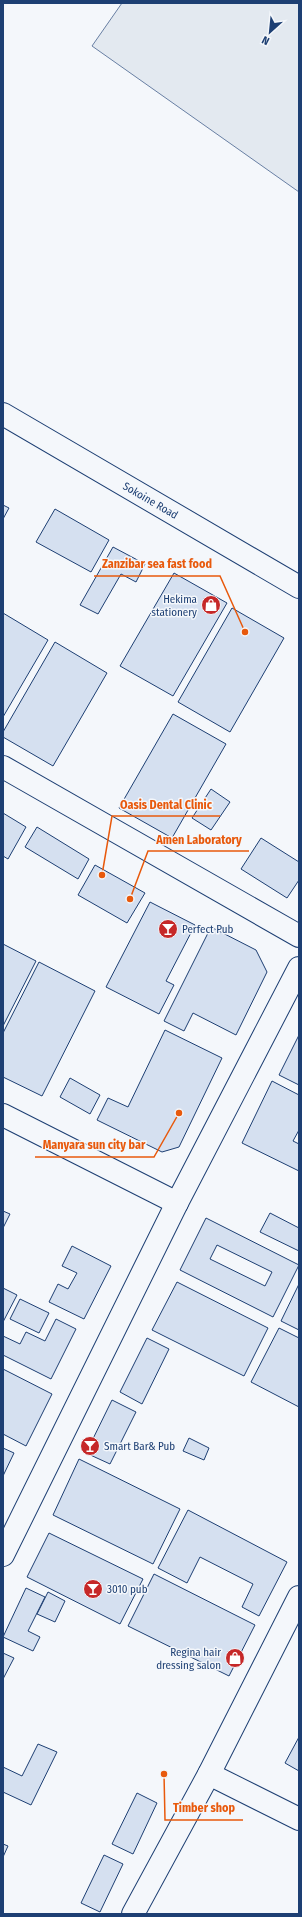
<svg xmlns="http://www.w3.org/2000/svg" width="302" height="1917" font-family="'Fira Sans Condensed',sans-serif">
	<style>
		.green { fill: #e3e9f0; stroke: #687fa3 }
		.building { fill: #d5e0f0; stroke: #1d3f73; fill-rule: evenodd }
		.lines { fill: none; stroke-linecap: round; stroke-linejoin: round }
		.minor-casing { stroke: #1d3f73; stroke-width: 24 }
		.minor { stroke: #f4f7fb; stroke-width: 22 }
		.labels { text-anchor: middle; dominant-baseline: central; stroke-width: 3; stroke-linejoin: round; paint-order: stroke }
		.street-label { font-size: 11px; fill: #1d3f73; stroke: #f4f7fb }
		.poi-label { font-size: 11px; fill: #1d3f73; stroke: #f4f7fb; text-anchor: start }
		.leader { fill: none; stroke: #e8590c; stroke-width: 1.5 }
		.callout-dot { fill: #e8590c; stroke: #f4f7fb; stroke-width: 1.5 }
		.callout-label { font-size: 12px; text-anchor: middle; font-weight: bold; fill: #e8590c; stroke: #f4f7fb; stroke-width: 3; stroke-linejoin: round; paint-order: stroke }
	</style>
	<rect width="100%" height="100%" fill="#f4f7fb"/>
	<path class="green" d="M122,3H299V192L92,46Z"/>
	<path class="building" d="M3,505L9,508L3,519Z
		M55,509L109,540L91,572L36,542Z
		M113,547L145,564L136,582L121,574L98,614L80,605Z
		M174,573L227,603L173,696L120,666Z
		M232,608L284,638L230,732L178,702Z
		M3,613L48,640L3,717Z
		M55,642L107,673L53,766L3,737V732Z
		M173,714L226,744L172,838L119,808Z
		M211,789L230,802L211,830L192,818Z
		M3,813L26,827L8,859L3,856Z
		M37,827L89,859L78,879L25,847Z
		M261,838L299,862V880L287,898L241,869Z
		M95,865L145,893L127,923L78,895Z
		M150,902L195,925L166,981L174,985L159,1014L106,987Z
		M211,927L256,950L267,972L236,1035L193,1013L184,1031L164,1021Z
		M3,944L36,961L3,1026Z
		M39,962L95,991L42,1096L3,1077V1033Z
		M165,1030L222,1058L179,1147L162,1152L97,1120L108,1098L128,1107Z
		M299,1035V1085L279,1075Z
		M70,1078L100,1095L90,1114L60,1097Z
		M272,1081L299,1095V1130L293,1141L299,1144V1171L242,1143Z
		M3,1211L10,1214L3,1228Z
		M270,1213L299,1228V1251L260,1232Z
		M206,1218L299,1265L273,1317L180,1270ZM217,1245L272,1272L265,1286L210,1259Z
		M72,1246L111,1266L84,1319L49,1302L58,1284L68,1289L77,1273L62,1266Z
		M177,1282L268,1328L244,1376L152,1330Z
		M299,1284V1330L281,1321Z
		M3,1288L17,1295L3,1322Z
		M20,1299L49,1313L39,1333L10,1319Z
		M56,1319L76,1329L51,1379L3,1355V1336L20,1344L26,1332L45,1341Z
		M279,1328L299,1338V1407L251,1382Z
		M147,1338L169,1349L142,1404L120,1392Z
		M3,1369L52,1394L26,1446L3,1434Z
		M112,1400L136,1412L110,1464L86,1453Z
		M189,1438L209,1448L204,1460L183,1451Z
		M3,1448L14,1453L3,1476Z
		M79,1459L180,1509L153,1564L53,1515Z
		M188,1510L287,1562L259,1616L242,1607L253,1584L200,1557L187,1583L158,1568Z
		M49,1533L143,1579L120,1624L27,1577Z
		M154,1574L255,1625L229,1676L128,1626Z
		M26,1588L45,1597L28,1631L40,1637L33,1651L3,1637Z
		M48,1592L65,1601L55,1622L37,1614Z
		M3,1653L14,1658L3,1679Z
		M299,1737V1771L285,1763Z
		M38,1744L57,1752L31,1805L3,1792V1767L22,1776Z
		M137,1793L157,1803L133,1854L112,1844Z
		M3,1844L8,1846L3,1857Z
		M104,1855L123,1864L100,1912L81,1903Z"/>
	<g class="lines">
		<defs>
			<g id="minor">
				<path id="s1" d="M3,414L299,587"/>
				<path d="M3,767L299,936"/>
				<path d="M3,1115L177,1203"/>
				<path d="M3,1555L177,1203L299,968"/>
				<path d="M209,1774L299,1819"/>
				<path d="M133,1914L209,1774L299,1597"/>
			</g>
		</defs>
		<use href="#minor" class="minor-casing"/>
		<use href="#minor" class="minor"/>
	</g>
	<defs>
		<symbol id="shop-disc" viewBox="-11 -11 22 22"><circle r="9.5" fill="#c62828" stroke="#f4f7fb"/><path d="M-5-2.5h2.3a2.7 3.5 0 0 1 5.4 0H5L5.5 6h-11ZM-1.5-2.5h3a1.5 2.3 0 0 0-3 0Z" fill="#fff"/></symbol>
		<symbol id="bar-disc" viewBox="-11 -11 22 22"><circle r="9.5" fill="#c62828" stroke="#f4f7fb"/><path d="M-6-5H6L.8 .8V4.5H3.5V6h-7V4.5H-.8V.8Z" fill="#fff"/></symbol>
	</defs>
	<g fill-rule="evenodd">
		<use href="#shop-disc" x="200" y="594" width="22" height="22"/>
		<use href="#bar-disc" x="157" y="918" width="22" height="22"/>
		<use href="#bar-disc" x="79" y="1435" width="22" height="22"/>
		<use href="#bar-disc" x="82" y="1578" width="22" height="22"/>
		<use href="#shop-disc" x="224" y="1647" width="22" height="22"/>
	</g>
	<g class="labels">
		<g class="street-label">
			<text stroke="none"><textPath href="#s1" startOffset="171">Sokoine Road</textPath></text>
		</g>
		<g class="poi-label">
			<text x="197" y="599" text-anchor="end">Hekima<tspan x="197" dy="13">stationery</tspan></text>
			<text x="182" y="929">Perfect Pub</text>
			<text x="104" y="1446">Smart Bar&amp; Pub</text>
			<text x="107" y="1589">3010 pub</text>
			<text x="221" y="1652" text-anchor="end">Regina hair<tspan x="221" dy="13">dressing salon</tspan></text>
		</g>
	</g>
	<path class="leader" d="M245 632L220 576H94M102 875L112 816H220M130 899L148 851H249M179 1113L154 1157H35M164 1774L165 1820H243"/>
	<g class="callout-dot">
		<circle cx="245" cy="632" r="4"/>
		<circle cx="102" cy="875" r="4"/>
		<circle cx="130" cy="899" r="4"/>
		<circle cx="179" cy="1113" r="4"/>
		<circle cx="164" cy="1774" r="4"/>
	</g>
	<g class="callout-label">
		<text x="157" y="568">Zanzibar sea fast food</text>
		<text x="166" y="809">Oasis Dental Clinic</text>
		<text x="199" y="844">Amen Laboratory</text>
		<text x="94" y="1149">Manyara sun city bar</text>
		<text x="204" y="1812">Timber shop</text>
	</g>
	<rect width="302" height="1917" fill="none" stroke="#1d3f73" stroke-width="8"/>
	<g transform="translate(270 32) rotate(207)" stroke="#f4f7fb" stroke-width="3" paint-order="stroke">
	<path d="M0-3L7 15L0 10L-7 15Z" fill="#1d3f73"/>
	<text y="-6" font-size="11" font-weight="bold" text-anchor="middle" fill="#1d3f73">N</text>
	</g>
</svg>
